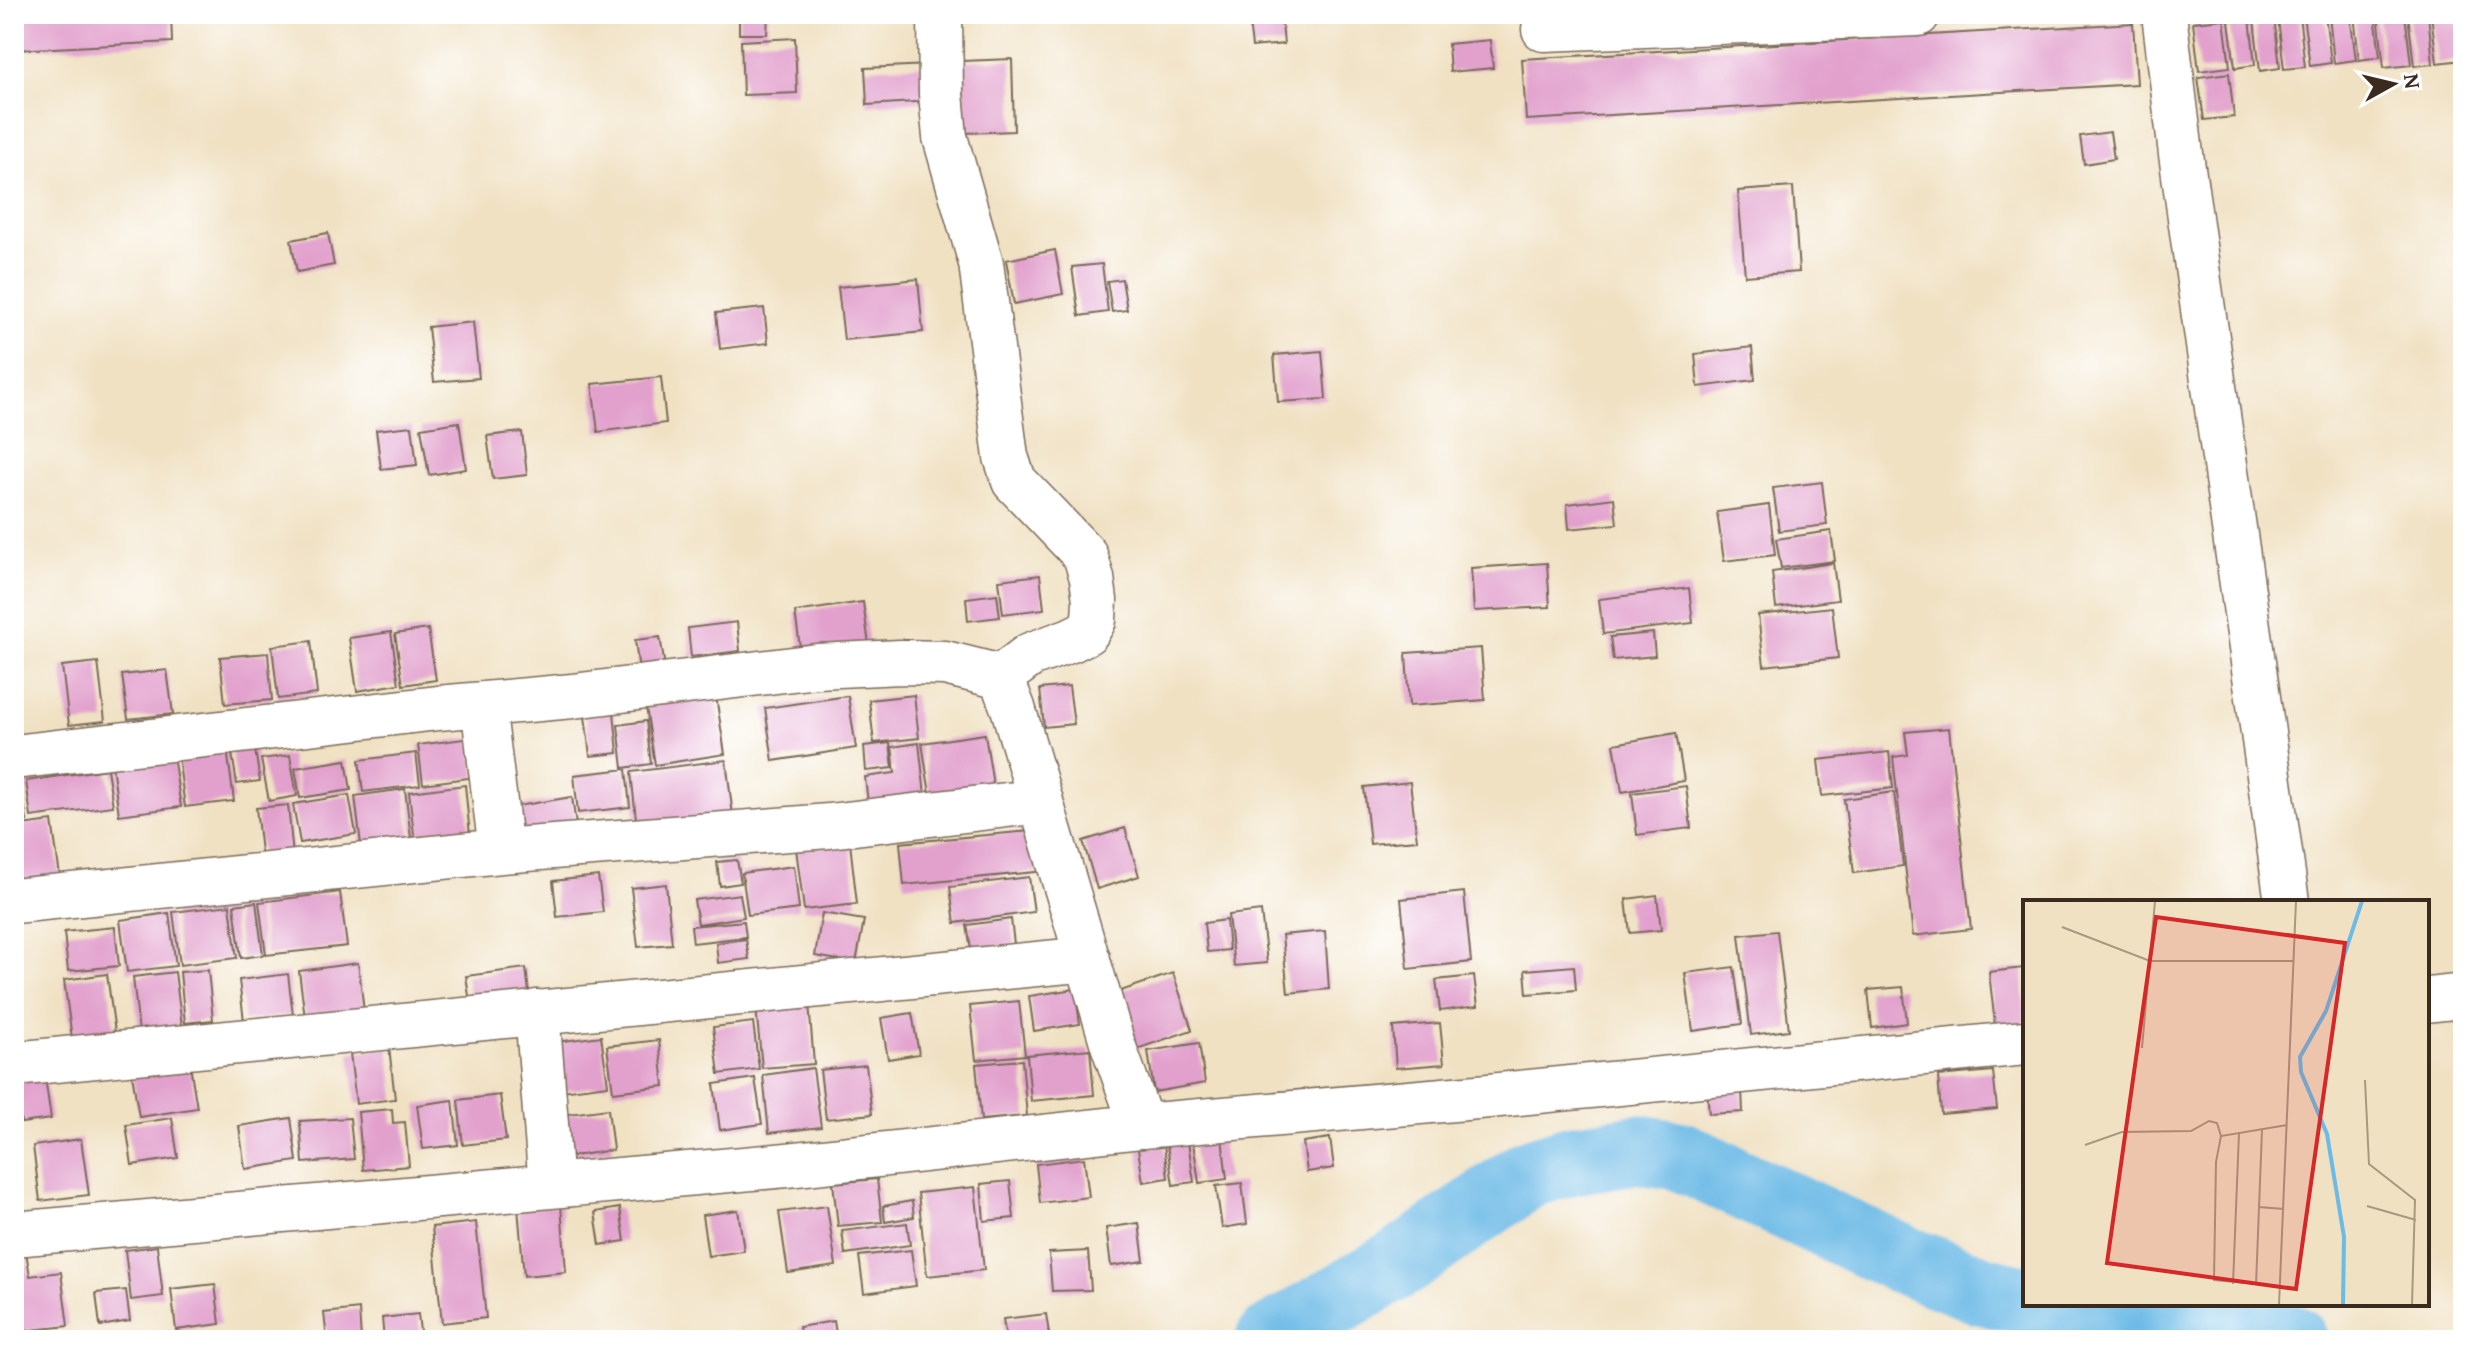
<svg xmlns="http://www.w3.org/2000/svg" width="2477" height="1354" font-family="'Gentium Book Plus',serif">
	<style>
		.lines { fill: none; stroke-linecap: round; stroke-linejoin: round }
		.river { stroke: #6cbae6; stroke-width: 70 }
		.building { fill: #e2a1cd }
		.minor-casing { stroke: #7a6a58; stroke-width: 47 }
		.minor { stroke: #fff; stroke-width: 44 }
		.inset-river { fill: none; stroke: #6cbae6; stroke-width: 4 }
		.inset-road { fill: none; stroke: #a89881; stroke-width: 2 }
		.view { fill: #d62828; fill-opacity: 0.15; stroke: #d62828; stroke-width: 4 }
		.inset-edge { fill: none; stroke: #3b2a1e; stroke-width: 4 }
	</style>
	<rect width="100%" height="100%" fill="#fff"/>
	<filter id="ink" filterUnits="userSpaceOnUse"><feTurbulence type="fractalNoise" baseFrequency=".0125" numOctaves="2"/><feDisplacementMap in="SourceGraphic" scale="16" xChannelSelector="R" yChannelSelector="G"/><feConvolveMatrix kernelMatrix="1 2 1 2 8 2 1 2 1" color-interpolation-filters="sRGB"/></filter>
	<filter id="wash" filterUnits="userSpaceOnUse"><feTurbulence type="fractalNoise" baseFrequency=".006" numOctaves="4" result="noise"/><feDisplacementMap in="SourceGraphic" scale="32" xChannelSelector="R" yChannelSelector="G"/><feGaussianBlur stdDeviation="1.8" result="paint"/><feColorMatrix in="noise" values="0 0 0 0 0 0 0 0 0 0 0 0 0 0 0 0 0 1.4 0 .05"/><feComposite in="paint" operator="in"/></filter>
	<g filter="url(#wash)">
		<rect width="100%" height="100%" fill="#f0e1c3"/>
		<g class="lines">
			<path class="river" d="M2043,1304C2125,1323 2209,1334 2293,1340
				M1270,1340L1407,1259L1529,1173L1571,1160L1638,1149L1680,1156L1899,1258L1982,1290L2025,1300"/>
		</g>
		<g id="blocks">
			<path class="building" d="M14,14H171L172,42L14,50Z
				M739,14H768L767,34H739Z
				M1248,14H1281L1284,44L1252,47Z
				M2325,14L2331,63L2310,66L2303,15Z
				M2329,14H2350L2356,60L2334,63Z
				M2354,14H2375L2380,57L2359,60Z
				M2378,14H2405L2411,65L2384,68Z
				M2408,14H2428L2433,64L2414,66Z
				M2431,14H2457L2463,60L2437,63Z
				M2299,15L2305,67L2284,69L2278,18Z
				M2274,16L2280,68L2260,71L2254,19Z
				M2250,18L2255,65L2235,68L2229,21Z
				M2224,19L2230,67L2199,71L2193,22Z
				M2133,23L2137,84L1526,120L1522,59Z
				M795,38L797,93L743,95L741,41Z
				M1490,40L1493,68L1450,72L1448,44Z
				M1012,59L1014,131L965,133L962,61Z
				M929,65L931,101L867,105L865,68Z
				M2229,73L2234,117L2204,120L2198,77Z
				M2110,132L2114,159L2084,164L2080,136Z
				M1793,187L1799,272L1745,276L1738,191Z
				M328,233L334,265L297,272L291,240Z
				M1055,250L1063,294L1014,304L1006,260Z
				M1102,264L1108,312L1079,316L1072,267Z
				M918,279L923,332L844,340L838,287Z
				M1122,279L1127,310L1112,312L1107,281Z
				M764,308L768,343L720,349L716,313Z
				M473,322L479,378L434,382L428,327Z
				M1752,347L1755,380L1698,387L1695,354Z
				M1322,351L1326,399L1278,402L1274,355Z
				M661,377L666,423L598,432L592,384Z
				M459,422L466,469L429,475L421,428Z
				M412,426L417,465L381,469L376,430Z
				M522,432L527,475L493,479L487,436Z
				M1822,482L1827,525L1779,531L1773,488Z
				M1614,498L1617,524L1569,529L1567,504Z
				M1769,505L1775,555L1724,561L1717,512Z
				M1831,531L1835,561L1781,568L1776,539Z
				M1547,563L1550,607L1474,611L1471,568Z
				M1833,563L1838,600L1776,608L1772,572Z
				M1040,575L1044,609L1003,614L999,580Z
				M1689,588L1693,623L1603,634L1599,599Z
				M997,594L1000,617L968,621L966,598Z
				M863,602L869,645L801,654L795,612Z
				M1832,607L1838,658L1764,666L1758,615Z
				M737,622L740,651L691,657L688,628Z
				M428,629L436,680L403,685L395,634Z
				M391,632L399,684L357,691L349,638Z
				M1653,633L1655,656L1613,660L1610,637Z
				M660,637L665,667L639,671L635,640Z
				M311,641L317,694L278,699L272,646Z
				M1481,648L1485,700L1409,706L1406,653Z
				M268,653L272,700L225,704L220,657Z
				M98,662L105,721L69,725L62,666Z
				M167,670L173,714L128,719L122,675Z
				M1069,686L1074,724L1044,727L1040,689Z
				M914,695L919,738L874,743L869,700Z
				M716,696L725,754L655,765L646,707Z
				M848,696L856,748L773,761L765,708Z
				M614,712L618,753L590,756L585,716Z
				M646,721L651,764L623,768L618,725Z
				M1949,728L1971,929L1913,936L1893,757L1908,755L1905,732Z
				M1676,733L1684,781L1622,792L1614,744Z
				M985,734L993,785L930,794L922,743Z
				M471,738L476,777L423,784L418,745Z
				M890,743L893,768L866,771L864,746Z
				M919,743L925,795L868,803L865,777L895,773L892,747Z
				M254,744L260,781L237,784L231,747Z
				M227,749L234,801L185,807L178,756Z
				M1889,752L1893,788L1822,796L1818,760Z
				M416,753L420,785L363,792L359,760Z
				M290,755L297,796L269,801L261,759Z
				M173,756L181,807L119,815L112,765Z
				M346,760L351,790L300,798L295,768Z
				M726,760L733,816L637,828L631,772Z
				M107,769L113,806L31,817L26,781Z
				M626,769L630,807L578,813L574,775Z
				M1410,782L1417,840L1370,844L1364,787Z
				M465,785L471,846L416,852L409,792Z
				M1686,786L1691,828L1637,835L1632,793Z
				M21,787L27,821L14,822V788Z
				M405,789L411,838L361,845L355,796Z
				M1894,792L1903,866L1854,873L1844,799Z
				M349,795L356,834L300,843L293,804Z
				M572,797L576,825L522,835L517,806Z
				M288,805L294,866L263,870L256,808Z
				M52,821L60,876L14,883V826Z
				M1125,828L1139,876L1097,889L1083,841Z
				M1041,830L1046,871L904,885L900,843Z
				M850,843L857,904L804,910L796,849Z
				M737,860L741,883L720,886L717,862Z
				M794,866L799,909L748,915L742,873Z
				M598,876L603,912L557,917L553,881Z
				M1029,877L1034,912L955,923L950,887Z
				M666,884L672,944L638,947L631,888Z
				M340,892L347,946L266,955L259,902Z
				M1464,892L1471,962L1408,969L1401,899Z
				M740,894L744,917L698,924L694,900Z
				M1657,895L1661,930L1630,933L1626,899Z
				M256,902L263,955L241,958L234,905Z
				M230,905L237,958L180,965L173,912Z
				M1261,911L1267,963L1234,966L1228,915Z
				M169,913L176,966L127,972L120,920Z
				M822,913L864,920L856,963L815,956Z
				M1011,919L1014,944L971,950L967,925Z
				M1226,920L1229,950L1207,952L1204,923Z
				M744,921L746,937L693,943L691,926Z
				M115,927L119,966L68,971L64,932Z
				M1325,931L1329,989L1288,993L1282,935Z
				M1777,931L1789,1030L1751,1035L1739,935Z
				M746,939L749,959L718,963L716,943Z
				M358,963L364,1011L305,1018L299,971Z
				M1574,966L1576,990L1527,994L1525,970Z
				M1734,967L1742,1024L1693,1031L1685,973Z
				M526,968L531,1008L472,1016L466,976Z
				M2023,968L2025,1022L1995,1025L1989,972Z
				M208,970L213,1020L185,1023L180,972Z
				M175,972L182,1026L139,1032L133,977Z
				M1173,973L1192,1030L1128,1052L1109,995Z
				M107,974L116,1040L73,1046L64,980Z
				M288,974L293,1015L244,1021L239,980Z
				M1474,976L1478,1006L1440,1011L1436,980Z
				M1903,987L1907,1023L1872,1028L1868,990Z
				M1075,989L1080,1024L1034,1031L1029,996Z
				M1019,1001L1025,1055L976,1060L970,1006Z
				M809,1003L814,1064L762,1068L756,1007Z
				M912,1013L919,1054L888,1059L881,1018Z
				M753,1022L759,1069L719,1074L713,1027Z
				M1440,1023L1444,1064L1396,1068L1393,1027Z
				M601,1036L608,1085L555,1092L548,1043Z
				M659,1040L664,1086L613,1092L607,1046Z
				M1199,1043L1205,1083L1154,1092L1148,1051Z
				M389,1047L395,1099L356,1104L350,1053Z
				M1090,1049L1094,1095L1031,1101L1027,1055Z
				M1022,1060L1027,1116L981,1120L976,1064Z
				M190,1065L197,1108L139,1117L132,1074Z
				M866,1065L872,1114L826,1119L820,1070Z
				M813,1068L821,1127L769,1133L763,1075Z
				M1993,1071L1997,1109L1941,1114L1938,1076Z
				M45,1077L51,1119L21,1123L16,1080Z
				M755,1078L762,1124L720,1130L714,1084Z
				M1742,1089L1743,1112L1709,1114L1707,1091Z
				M500,1095L506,1140L463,1145L458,1100Z
				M453,1100L458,1145L423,1149L417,1105Z
				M392,1109L393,1123L405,1122L409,1166L363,1170L358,1112Z
				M608,1109L613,1150L566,1157L560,1115Z
				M172,1118L178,1158L132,1165L126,1125Z
				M291,1118L297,1161L245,1169L239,1126Z
				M350,1118L354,1159L303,1163L300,1121Z
				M1222,1138L1227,1179L1199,1183L1193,1142Z
				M1330,1138L1334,1168L1307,1172L1303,1142Z
				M81,1139L89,1195L40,1201L33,1146Z
				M1188,1142L1194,1182L1173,1185L1167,1145Z
				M1164,1145L1168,1178L1143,1182L1138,1149Z
				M1084,1158L1089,1197L1040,1203L1036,1164Z
				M877,1179L882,1222L838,1226L833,1183Z
				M1010,1181L1014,1218L984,1221L981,1184Z
				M1242,1183L1247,1224L1222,1228L1216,1186Z
				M975,1187L984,1270L927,1276L918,1193Z
				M912,1201L914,1217L885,1222L883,1206Z
				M561,1205L566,1272L524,1276L518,1208Z
				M827,1206L836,1266L788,1273L779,1212Z
				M620,1208L625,1241L600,1245L595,1212Z
				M738,1210L744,1251L708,1256L702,1215Z
				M476,1222L486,1318L442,1323L432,1227Z
				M907,1223L910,1245L845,1254L842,1231Z
				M1139,1223L1144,1261L1111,1266L1106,1228Z
				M157,1246L163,1296L131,1300L125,1250Z
				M911,1250L916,1286L864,1293L859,1256Z
				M1088,1251L1091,1290L1052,1291L1049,1253Z
				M26,1252L30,1276L61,1272L68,1326L14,1332V1253Z
				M215,1284L220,1324L176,1330L171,1289Z
				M126,1290L130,1321L100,1326L96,1293Z
				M359,1309L361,1340H327L324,1313Z
				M418,1314L421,1340H384L382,1318Z
				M1046,1314L1050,1340H1006L1003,1319Z
				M834,1321L837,1340H801L799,1327Z
				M793,1331L794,1340H752V1338Z"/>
		</g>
	</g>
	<g filter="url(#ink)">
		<use href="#blocks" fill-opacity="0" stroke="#7a6a58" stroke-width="2"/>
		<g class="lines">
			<defs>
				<path id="minor" d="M940,14L941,94L945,137L981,263L1006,457L1014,481L1085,555L1092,578L1095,600L1094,620L1087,632L1071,640L1030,655L1001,677
					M2164,14L2181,154L2287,902
					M1544,29L1918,14
					M483,704L501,851
					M14,757L438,708L573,696L817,666L901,662L945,663L1001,677L1013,708L1113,1045L1142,1126
					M14,901L501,851L829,826L1041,801
					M2427,1000L2463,996
					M537,1012L551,1186
					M14,1064L1088,959
					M14,1234L787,1165L1142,1126L1489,1096L2025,1043"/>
			</defs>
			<use href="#minor" class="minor-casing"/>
			<use href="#minor" class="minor"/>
		</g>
	</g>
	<g transform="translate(2023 900)">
		<rect width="406" height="406" fill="#f0e1c3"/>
		<path class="inset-river" d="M320,405L321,337L304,234L278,172L277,157L303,111L339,1"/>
		<path class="inset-road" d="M39,27L127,61H271M119,148L132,1M342,180L346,264L392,300L389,405M62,245L99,232L168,231L186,221L194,223L198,236M344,306L393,320M236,307L261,309M210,384L216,233M233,385L239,230M257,386L191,380L193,262L198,236L264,225M256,405L273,1"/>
		<path class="view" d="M133,17L322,43L273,389L84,363Z"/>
		<rect width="406" height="406" class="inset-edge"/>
	</g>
	<rect width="2477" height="1354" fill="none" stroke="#fff" stroke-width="48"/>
	<g transform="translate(2393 84) rotate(82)" stroke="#ffffff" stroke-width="6" paint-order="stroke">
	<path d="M0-6L14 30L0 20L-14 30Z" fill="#3b2a1e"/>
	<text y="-12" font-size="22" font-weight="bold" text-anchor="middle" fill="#3b2a1e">N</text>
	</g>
</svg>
